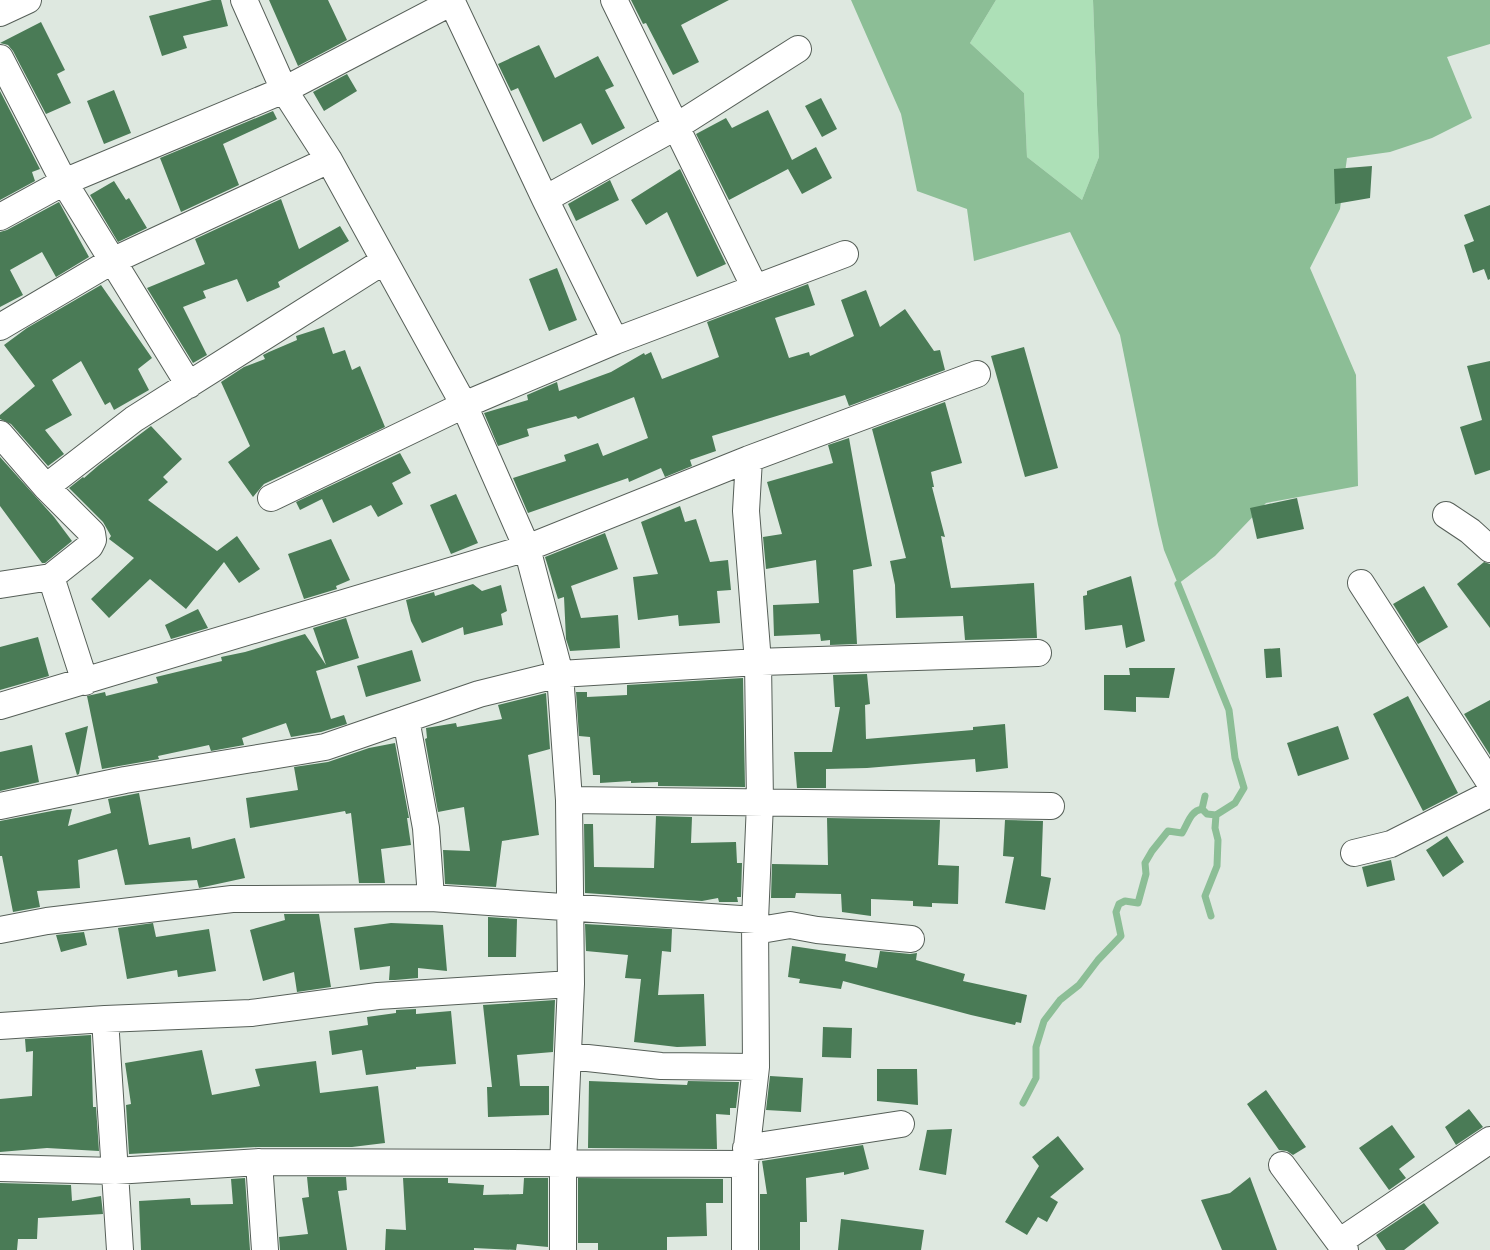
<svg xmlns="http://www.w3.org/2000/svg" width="1490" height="1250" font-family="'Sofia Sans Condensed',sans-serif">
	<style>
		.green { fill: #ade0b7 }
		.water { fill: #8cbe96 }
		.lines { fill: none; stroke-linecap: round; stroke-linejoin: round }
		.stream { stroke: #8cbe96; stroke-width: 7 }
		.building { fill: #4a7b56 }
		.minor-casing { stroke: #565f58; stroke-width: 28 }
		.minor { stroke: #fff; stroke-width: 26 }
	</style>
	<rect width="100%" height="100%" fill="#dee8e0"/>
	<path class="green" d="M996,0H1093L1099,157L1082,200L1027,157L1024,93L970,43Z"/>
	<path class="water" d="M851,0H996L970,43L1024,93L1027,157L1082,200L1099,157L1093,0H1490V44L1447,57L1472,118L1432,138L1390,152L1347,158L1340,209L1310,268L1356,375L1358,486L1266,503L1215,556L1178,584L1164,550L1158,525L1120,335L1070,232L974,261L967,209L917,191L901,114Z"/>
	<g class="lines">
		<path class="stream" d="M1178,584L1229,710L1235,758L1244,788L1235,803L1216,815L1215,828L1218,840L1217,866L1205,896L1211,916
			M1202,809L1205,796
			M1023,1103L1036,1078V1047L1044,1021L1060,1000L1079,985L1098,960L1121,936L1116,912L1119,904L1125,901L1138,903L1146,874L1145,863L1152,851L1168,831L1182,833C1188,824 1190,811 1202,809L1207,814L1216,815"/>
	</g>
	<path class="building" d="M212,0H221L228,26L183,36L187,48L162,56L149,16Z
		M269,0H328L347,40L298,66Z
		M631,0H729L681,25L699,62L673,75L646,23L643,24Z
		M41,22L65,70L57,74L71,103L46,114L13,51L8,45L0,43Z
		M539,45L555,78L598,56L614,86L605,90L625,128L592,145L581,123L543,142L518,88L511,91L498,64Z
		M347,74L357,91L324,111L313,92Z
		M114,90L131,133L104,144L87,101Z
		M0,91L40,169L32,172L35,181L0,200Z
		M821,98L837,129L822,137L805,106Z
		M768,110L792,160L816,147L832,178L802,194L788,169L729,200L696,134L726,118L732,128Z
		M273,111L277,119L223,144L239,185L181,212L160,158Z
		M1372,166L1370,198L1335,204L1334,169Z
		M680,169L726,264L697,277L667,212L646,225L631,200Z
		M610,180L619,200L576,221L568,204Z
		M114,181L126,200L129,198L147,228L118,242L90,195Z
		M281,199L299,249L340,226L349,241L278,282L280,287L247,302L237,279L203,291L206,298L183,307L207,355L193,363L147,288L205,264L195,239Z
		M59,202L89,257L56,277L42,252L10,270L23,295L0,307V232L7,230Z
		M1490,205V279L1488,280L1484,269L1473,273L1464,245L1474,241L1464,215Z
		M557,268L577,320L549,331L529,279Z
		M808,284L815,305L775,318L789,358L809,352L810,356L854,336L841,300L866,290L880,327L905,309L934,351L940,350L945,370L849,406L845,395L712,436L716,451L690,460L692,466L665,477L661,468L629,482L628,478L528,513L513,478L566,461L564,455L598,443L603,456L648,438L634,397L578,419L576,416L527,429L529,436L498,446L484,413L528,400L527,395L557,382L559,391L611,372L644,353L645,355L651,352L662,379L719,357L707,322Z
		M101,285L152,358L138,369L149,390L114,410L110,402L105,405L81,361L52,380L72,415L45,430L64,454L48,466L11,424L0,419V415L35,386L4,345L27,328Z
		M324,327L333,354L345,350L352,370L360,366L385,427L264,484L253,497L228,462L250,446L221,382L244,367L265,359L263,355L269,352L297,340L296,336Z
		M1024,347L1058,468L1025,477L991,356Z
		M1490,361V470L1475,475L1460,427L1482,420L1467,366Z
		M945,402L962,463L931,472L934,487H932L945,537L941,536L951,588L1034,583L1037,638L965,640L963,616L896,618L895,585L890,561L906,558L872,429Z
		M151,426L182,459L163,477L168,482L148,500L217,551L237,536L260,569L239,583L224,562L186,609L150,579L109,618L91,599L134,558L109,539L111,536L103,522L69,488L83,477L84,478L99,465Z
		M849,438L872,566L853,570L857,644L830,645V640L821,641L820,634L774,636L773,605L819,603L816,560L766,569L763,537L782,534L767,482L833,463L828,445Z
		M400,453L411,473L392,483L403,504L378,517L371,505L333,523L322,499L300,510L296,502Z
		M0,457L54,517L72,541L45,563H42L0,506Z
		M456,494L478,543L451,554L430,505Z
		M1297,498L1304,529L1257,539L1250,508Z
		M680,506L685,522L696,519L710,562L728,560L731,590L717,591L720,623L679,626L678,615L638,620L633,577L658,574L641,522Z
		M605,533L618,569L571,586L581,618L618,615L620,648L570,651L566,639L564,597L558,599L545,557Z
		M331,539L350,580L336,586L337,589L304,599L288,554Z
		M1484,562L1490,564V628L1457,584Z
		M1131,576L1145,641L1126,648L1122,625L1085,630L1083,596L1087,595V591Z
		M473,584L482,591L501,585L507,611L501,614L503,625L464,635L463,627L422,643L411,621L406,600L434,592L435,596Z
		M1424,586L1448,627L1418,644L1393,604Z
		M198,609L208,628L171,639L165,625Z
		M346,618L359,658L316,671L331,719L344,715L347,724L321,732L291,737L286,723L242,738L244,745L211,751L209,745L158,756L159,759L102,769L87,696L105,692L106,696L158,683L156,677L222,661L221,657L245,652L305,634L326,665L313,628Z
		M38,637L49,676L0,690V647Z
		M1280,648L1282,677L1266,678L1264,649Z
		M412,650L421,681L366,697L357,666Z
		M1129,668H1175L1169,698L1136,697V712L1104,710V675H1130Z
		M867,674L870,704L865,705L866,739L973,730V727L1005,724L1008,768L976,772L975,759L867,768L826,769V788H797L794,752H832L840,707H835L833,675Z
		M743,678L745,787L658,786V782L631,783V781L600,783V775H593L590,737L579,736L576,692H587V697L627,695V685Z
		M546,693L550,749L528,755L539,835L502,841L496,887L445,884L443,850L470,851L464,807L438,812L425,739L427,738L426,728L456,723L457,727L502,719L498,705Z
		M1408,696L1458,793L1423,811L1373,714Z
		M1490,700V755L1464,714Z
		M88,726L79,774L77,775L65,733Z
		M1338,726L1349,759L1298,776L1287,743Z
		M395,743L409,818H407L411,845L381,849L385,883H359L351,813L346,814L345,811L250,828L246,798L298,790L294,767L328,762L369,748Z
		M32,745L39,782L0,791V752Z
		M139,793L149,845L190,837L192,849L235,838L245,878L199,888L197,880L125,885L117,849L78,860L80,888L37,891L40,907L13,912L2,856H0V821L57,810L72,809L68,826L111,813L108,799Z
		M656,816L692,817L691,843L736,842L737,863H742L741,897H737L738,902H719L718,898L702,901L585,893L584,824H593L594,867L654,868Z
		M827,818L940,820L938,865L959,866L958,904L932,903V907L913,906V901L871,899V916L842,912L841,894L796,893L795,898H771L772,864L828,865Z
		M1005,820L1043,821L1041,876L1051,878L1045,910L1005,903L1014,857L1003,856Z
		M1447,836L1464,862L1443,877L1426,850Z
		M1391,860L1395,880L1367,887L1362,867Z
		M284,914H319L331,987L297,992L294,972L263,981L250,930L285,920Z
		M488,917L517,919L516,957H488Z
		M153,923L156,937L209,929L216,971L178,977L177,970L127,979L118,928Z
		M391,923L443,925L447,971L418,968V978L395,980H389L390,966L360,970L354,928Z
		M585,924L672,929L671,952L662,951L658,995L704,994L706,1046L677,1047L634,1042L641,979L625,978L628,955L586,951Z
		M84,932L87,945L61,952L56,935Z
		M792,946L846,954L845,961L877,968L880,951L910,954L917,953L916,960L965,974L963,981L1027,995L1021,1023L1016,1022L1015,1025L971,1015L843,981L841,989L799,983L800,979L788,977Z
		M555,1000L553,1052L517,1055L520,1086H549V1115L488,1117L487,1087H492L483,1005Z
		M416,1009V1014L451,1011L456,1064L416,1067V1069L366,1075L362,1050L332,1055L329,1031L368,1025L367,1017L396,1013V1010Z
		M823,1027L852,1028L851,1058L822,1057Z
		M91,1035L93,1107H96L99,1151L47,1148L0,1152V1099L32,1096L33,1051L26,1052L25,1039Z
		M202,1050L212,1095L260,1086L255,1069L316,1061L320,1093L378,1086L385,1143L352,1147H258L129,1154L126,1105L131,1104L125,1063Z
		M877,1069H917L918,1105L877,1101Z
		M770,1076L803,1078L801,1112L766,1110Z
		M589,1081L687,1085L688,1081L739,1082L736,1108H730V1115L716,1114L717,1149L588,1148Z
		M1266,1090L1306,1147L1293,1155L1287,1151L1279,1150L1247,1104Z
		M1469,1109L1483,1127L1456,1145L1445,1127Z
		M1392,1125L1415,1157L1399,1169L1406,1178L1389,1190L1359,1148Z
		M952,1129L946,1175L919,1170L927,1130Z
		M1058,1136L1084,1169L1050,1197L1058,1202L1047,1222L1038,1217L1027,1235L1005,1222L1039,1166L1032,1157Z
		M863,1145L869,1169L844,1175V1172L806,1178L807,1222H800V1250H760V1194H767L762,1161Z
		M307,1177H346L347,1190L338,1191L347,1250H280L279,1237L308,1234L302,1198L309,1197Z
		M1250,1177L1277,1250H1222L1201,1200L1230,1193Z
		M245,1178L250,1250H141L139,1201L190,1198L191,1205L233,1204L231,1179Z
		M403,1178H448V1183L484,1185L483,1195L523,1194L524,1178H548V1247L517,1244L516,1250L474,1248V1250H385L386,1229L406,1230Z
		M578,1178L723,1179V1203H706L707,1236L667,1237V1250H598V1243H578Z
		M0,1183L71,1185L72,1201L101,1196L103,1214L38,1218L37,1239H18L17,1250H0Z
		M1424,1203L1439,1223L1404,1250H1386L1376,1235Z
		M841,1219L924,1230L921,1250H838Z"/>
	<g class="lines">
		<defs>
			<path id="minor" d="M244,0L284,90L329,160L464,405L527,548L560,674L569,800L571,984L563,1164V1250
				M614,0L755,288
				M0,13L28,0
				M0,58L64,182L189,385
				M545,199L677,126L798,49
				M0,217L64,182L284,90L452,2L545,199L615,341
				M0,327L112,261L329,160
				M0,434L46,487L92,533L93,540L90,546L51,577L0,585
				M46,487L134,419L384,261
				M271,498L464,405L615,341L845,254
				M1446,515L1470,531L1490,549
				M51,577L85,682
				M1361,583L1490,783
				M0,706L527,548L749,459L977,374
				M406,719L426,828L431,898
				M569,800L1051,806
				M0,806L125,780L325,747L479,694L560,674L758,662L1038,653
				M1354,853L1391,844L1490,794
				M0,930L47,921L232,899L431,898L755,920
				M755,931L790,925L817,930L911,939
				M105,1019L120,1250
				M0,1026L105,1019L251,1013L378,996L571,984
				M569,1056L661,1066L756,1067
				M746,1148L901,1124
				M259,1162L265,1250
				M1282,1165L1345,1250
				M0,1168L115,1171L259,1162L745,1164
				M1339,1242L1490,1140
				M745,1250V1164L756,1067L755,920L760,803L758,662L746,511L749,459"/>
		</defs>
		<use href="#minor" class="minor-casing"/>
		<use href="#minor" class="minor"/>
	</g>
</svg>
